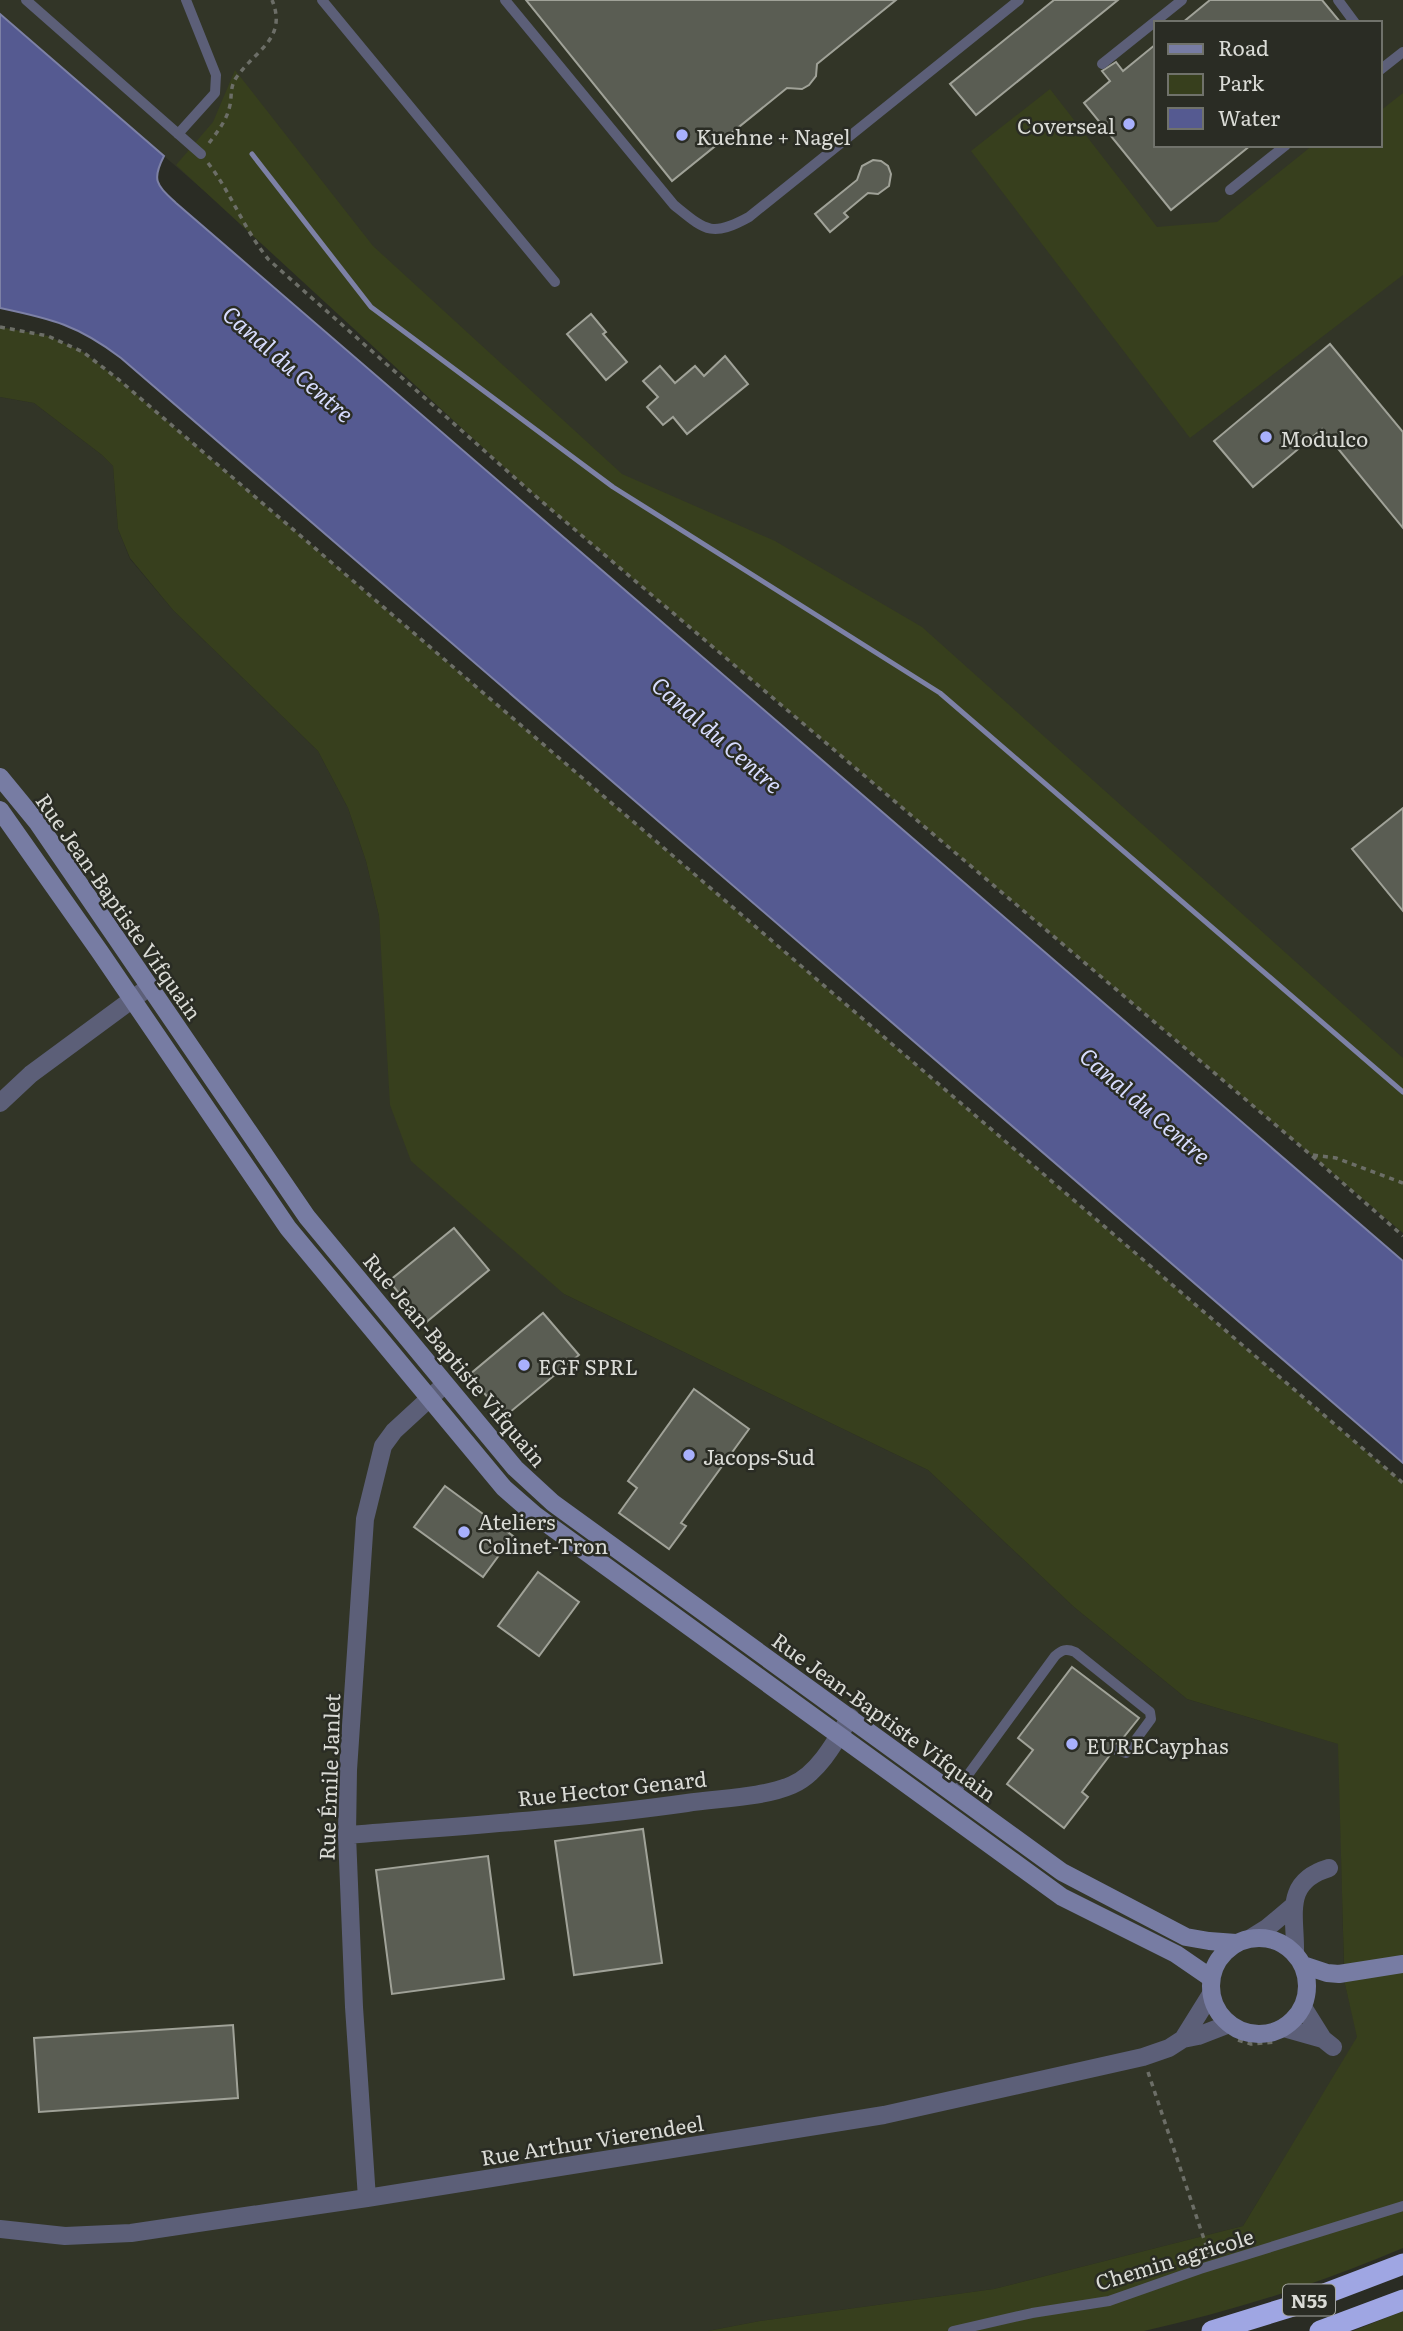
<svg xmlns="http://www.w3.org/2000/svg" width="1403" height="2331" font-family="Literata,serif">
	<style>
		.built { fill: #323527; fill-rule: evenodd }
		.green { fill: #373f1d }
		.water { fill: #555a91; stroke: #7d81a6; stroke-width: 2 }
		.lines { fill: none; stroke-linecap: round; stroke-linejoin: round }
		.stream { stroke: #7d81a6; stroke-width: 5 }
		.building { fill: #5a5d53; stroke: #a0a298; stroke-width: 2 }
		.path { stroke: #6c6e67; stroke-width: 3.5; stroke-dasharray: 5 5; stroke-linecap: butt }
		.lane { stroke: #5c5f78; stroke-width: 10 }
		.street { stroke: #5c5f78; stroke-width: 18 }
		.secondary { stroke: #777ca3; stroke-width: 18 }
		.highway { stroke: #9fa6e3; stroke-width: 21 }
		.poi-dot { fill: #a8b0fc; stroke: #2a2c24; stroke-width: 2.5 }
		.labels { text-anchor: middle; dominant-baseline: central; stroke-width: 5; stroke-linejoin: round; paint-order: stroke }
		.shield { fill: #2a2c24; stroke: #a5a6a1; stroke-width: 2 }
		.shield-label { font-size: 19px; font-weight: bold; fill: #dadbd6 }
		.poi-label { font-size: 21px; fill: #dadbd6; stroke: #2a2c24; text-anchor: start }
		.street-label { font-size: 21px; fill: #dadbd6; stroke: #2a2c24 }
		.water-label { font-size: 23px; font-style: italic; fill: #d7dcfe; stroke: #2a2c24 }
	</style>
	<rect width="100%" height="100%" fill="#2a2c24"/>
	<path class="built" d="M0,0H1403V1229L0,14ZM1156,23H1380V145H1156Z
		M0,397L34,403L102,455L113,466L118,529L130,559L173,610L318,751L348,808L366,861L379,916L385,993L564,1294L928,1470L1074,1607L1187,1699L1339,1744L1344,1980L1358,2037L1243,2226L994,2289L760,2321L708,2331H0Z"/>
	<path class="green" d="M235,70L373,246L622,474L775,541L922,627L1403,1058V1233L540,500L176,165L213,122Z
		M1050,89L1157,227L1217,222L1313,145H1380V111L1403,93V275L1190,438L971,151Z
		M0,327L48,336L83,352L118,379L1403,1483V1958L1344,1967L1338,1744L1187,1699L1074,1607L928,1470L564,1294L411,1161L390,1105L379,916L366,861L348,808L318,751L173,610L130,558L118,529L113,466L102,455L34,403L0,397Z
		M1403,1971V2248C1319,2284 1233,2311 1144,2331H708L760,2321L994,2289L1243,2226L1357,2037L1344,1980Z
		M1403,2311V2331H1353Z"/>
	<path class="water" d="M0,14L164,156C151,181 157,185 176,203L1403,1261V1463L121,358C78,325 52,319 0,308Z"/>
	<g class="lines">
		<path class="stream" d="M252,154L371,307L613,487L940,693L1403,1092"/>
	</g>
	<path class="building" d="M526,0H896L817,64L816,76L809,85L802,89L787,88L672,181Z
		M1054,0H1118L976,115L950,84Z
		M1210,0H1322L1341,23H1182Z
		M1156,44V145H1251L1171,210L1084,103L1110,81L1102,71L1116,62L1123,71Z
		M873,160L881,161L888,166L891,174L889,186L878,194L868,193L844,213L848,217L830,232L815,214L857,180L862,166Z
		M591,314L606,332L603,334L627,362L606,380L567,334Z
		M1330,344L1403,432V528L1322,429L1253,487L1214,441Z
		M725,356L748,384L687,434L673,417L663,425L647,407L658,397L643,381L660,366L675,383L695,366L704,376Z
		M1403,808V911L1352,849Z
		M454,1228L489,1270L424,1324L389,1281Z
		M543,1313L579,1355L504,1417L469,1375Z
		M694,1389L749,1429L681,1523L686,1526L669,1549L619,1513L637,1488L628,1481Z
		M445,1486L513,1536L483,1577L414,1527Z
		M538,1572L579,1602L539,1656L498,1626Z
		M1072,1667L1139,1718L1119,1743L1110,1745V1755L1082,1792L1088,1797L1064,1828L1007,1784L1033,1750L1018,1738Z
		M643,1829L662,1963L574,1975L555,1841Z
		M488,1856L504,1979L392,1994L376,1870Z
		M233,2025L238,2098L39,2112L34,2038Z"/>
	<g class="lines">
		<path class="path" d="M209,143C218,131 227,120 230,105C232,95 230,87 236,78C255,50 288,39 272,0
			M208,163C232,194 244,230 269,260L540,500L1311,1155L1403,1236
			M0,327L48,336L83,352L118,379L1403,1483
			M1313,1155L1336,1158L1403,1183
			M1238,2040L1251,2044L1275,2042
			M1148,2072L1209,2254"/>
		<path class="lane" d="M26,0L201,154
			M322,0L555,282
			M505,0L674,205C705,230 711,238 749,217L1019,0
			M1338,0L1355,23
			M1102,64L1182,0
			M1380,70L1403,52
			M178,134L215,93L216,75L186,0
			M1230,190L1286,145
			M954,1794L1055,1656C1062,1650 1066,1648 1075,1652L1150,1712L1151,1719L1126,1753L1116,1750
			M953,2331L1032,2313L1109,2301L1200,2269L1403,2206"/>
		<path class="street" d="M0,1103L31,1074L149,987
			M347,1835C460,1826 574,1819 687,1803C719,1798 762,1798 792,1785C818,1774 836,1741 850,1717
			M1251,1938L1267,1928L1292,1907
			M1295,1953C1296,1916 1282,1882 1329,1868
			M1303,2007L1323,2039
			M1284,2028L1323,2039L1333,2047
			M1183,2039L1211,1994
			M367,2198L354,2007L347,1835L348,1770L365,1519L383,1446L394,1431L444,1385
			M0,2229L65,2236L131,2233L367,2198L884,2115L1143,2057L1169,2048L1183,2039L1198,2036L1229,2024"/>
		<path class="secondary" d="M0,777L37,822L307,1217L515,1468L553,1503L1062,1872L1186,1937L1209,1941L1236,1943
			M0,810L100,952L288,1228L504,1488L535,1515L1062,1897L1176,1954L1211,1978
			M1211 1986a48 48 0 1 1 96 0a48 48 0 1 1-96 0Z
			M1303,1965L1327,1973L1339,1974L1403,1964"/>
		<path class="highway" d="M1212,2331L1293,2306L1403,2264
			M1320,2331L1403,2300"/>
	</g>
	<g class="poi-dot">
		<circle cx="1129" cy="124" r="7"/>
		<circle cx="682" cy="135" r="7"/>
		<circle cx="1266" cy="437" r="7"/>
		<circle cx="524" cy="1365" r="7"/>
		<circle cx="689" cy="1455" r="7"/>
		<circle cx="464" cy="1532" r="7"/>
		<circle cx="1072" cy="1744" r="7"/>
	</g>
	<g class="labels">
		<rect class="shield" x="1283" y="2284.5" width="52" height="31" rx="5"/>
		<g class="shield-label">
			<text x="1309" y="2300">N55</text>
		</g>
		<g class="poi-label">
			<text x="1115" y="124" text-anchor="end">Coverseal</text>
			<text x="696" y="135">Kuehne + Nagel</text>
			<text x="1280" y="437">Modulco</text>
			<text x="538" y="1365">EGF SPRL</text>
			<text x="703" y="1455">Jacops-Sud</text>
			<text x="478" y="1520">Ateliers<tspan x="478" dy="24">Colinet-Tron</tspan></text>
			<text x="1086" y="1744">EURECayphas</text>
		</g>
		<g class="street-label">
			<text transform="translate(120 906) rotate(55)">Rue Jean-Baptiste Vifquain</text>
			<text transform="translate(456 1359) rotate(50)">Rue Jean-Baptiste Vifquain</text>
			<text transform="translate(885 1716) rotate(36)">Rue Jean-Baptiste Vifquain</text>
			<text transform="translate(328 1777) rotate(-88)">Rue Émile Janlet</text>
			<text transform="translate(612 1787) rotate(-6)">Rue Hector Genard</text>
			<text transform="translate(592 2139) rotate(-9)">Rue Arthur Vierendeel</text>
			<text transform="translate(1174 2258) rotate(-17)">Chemin agricole</text>
		</g>
		<g class="water-label">
			<text transform="translate(289 363) rotate(41)">Canal du Centre</text>
			<text transform="translate(718 734) rotate(41)">Canal du Centre</text>
			<text transform="translate(1146 1105) rotate(41)">Canal du Centre</text>
		</g>
	</g>
	<rect x="1154" y="21" width="228" height="126" fill="#2a2c24" stroke="#70726b" stroke-width="2"/>
	<rect x="1168" y="44" width="35" height="10" fill="#777ca3" stroke="#70726b" stroke-width="2"/>
	<text x="1218" y="56" font-size="21" fill="#dadbd6">Road</text>
	<rect x="1168" y="74" width="35" height="21" fill="#373f1d" stroke="#70726b" stroke-width="2"/>
	<text x="1218" y="91" font-size="21" fill="#dadbd6">Park</text>
	<rect x="1168" y="108" width="35" height="21" fill="#555a91" stroke="#70726b" stroke-width="2"/>
	<text x="1218" y="126" font-size="21" fill="#dadbd6">Water</text>
</svg>
